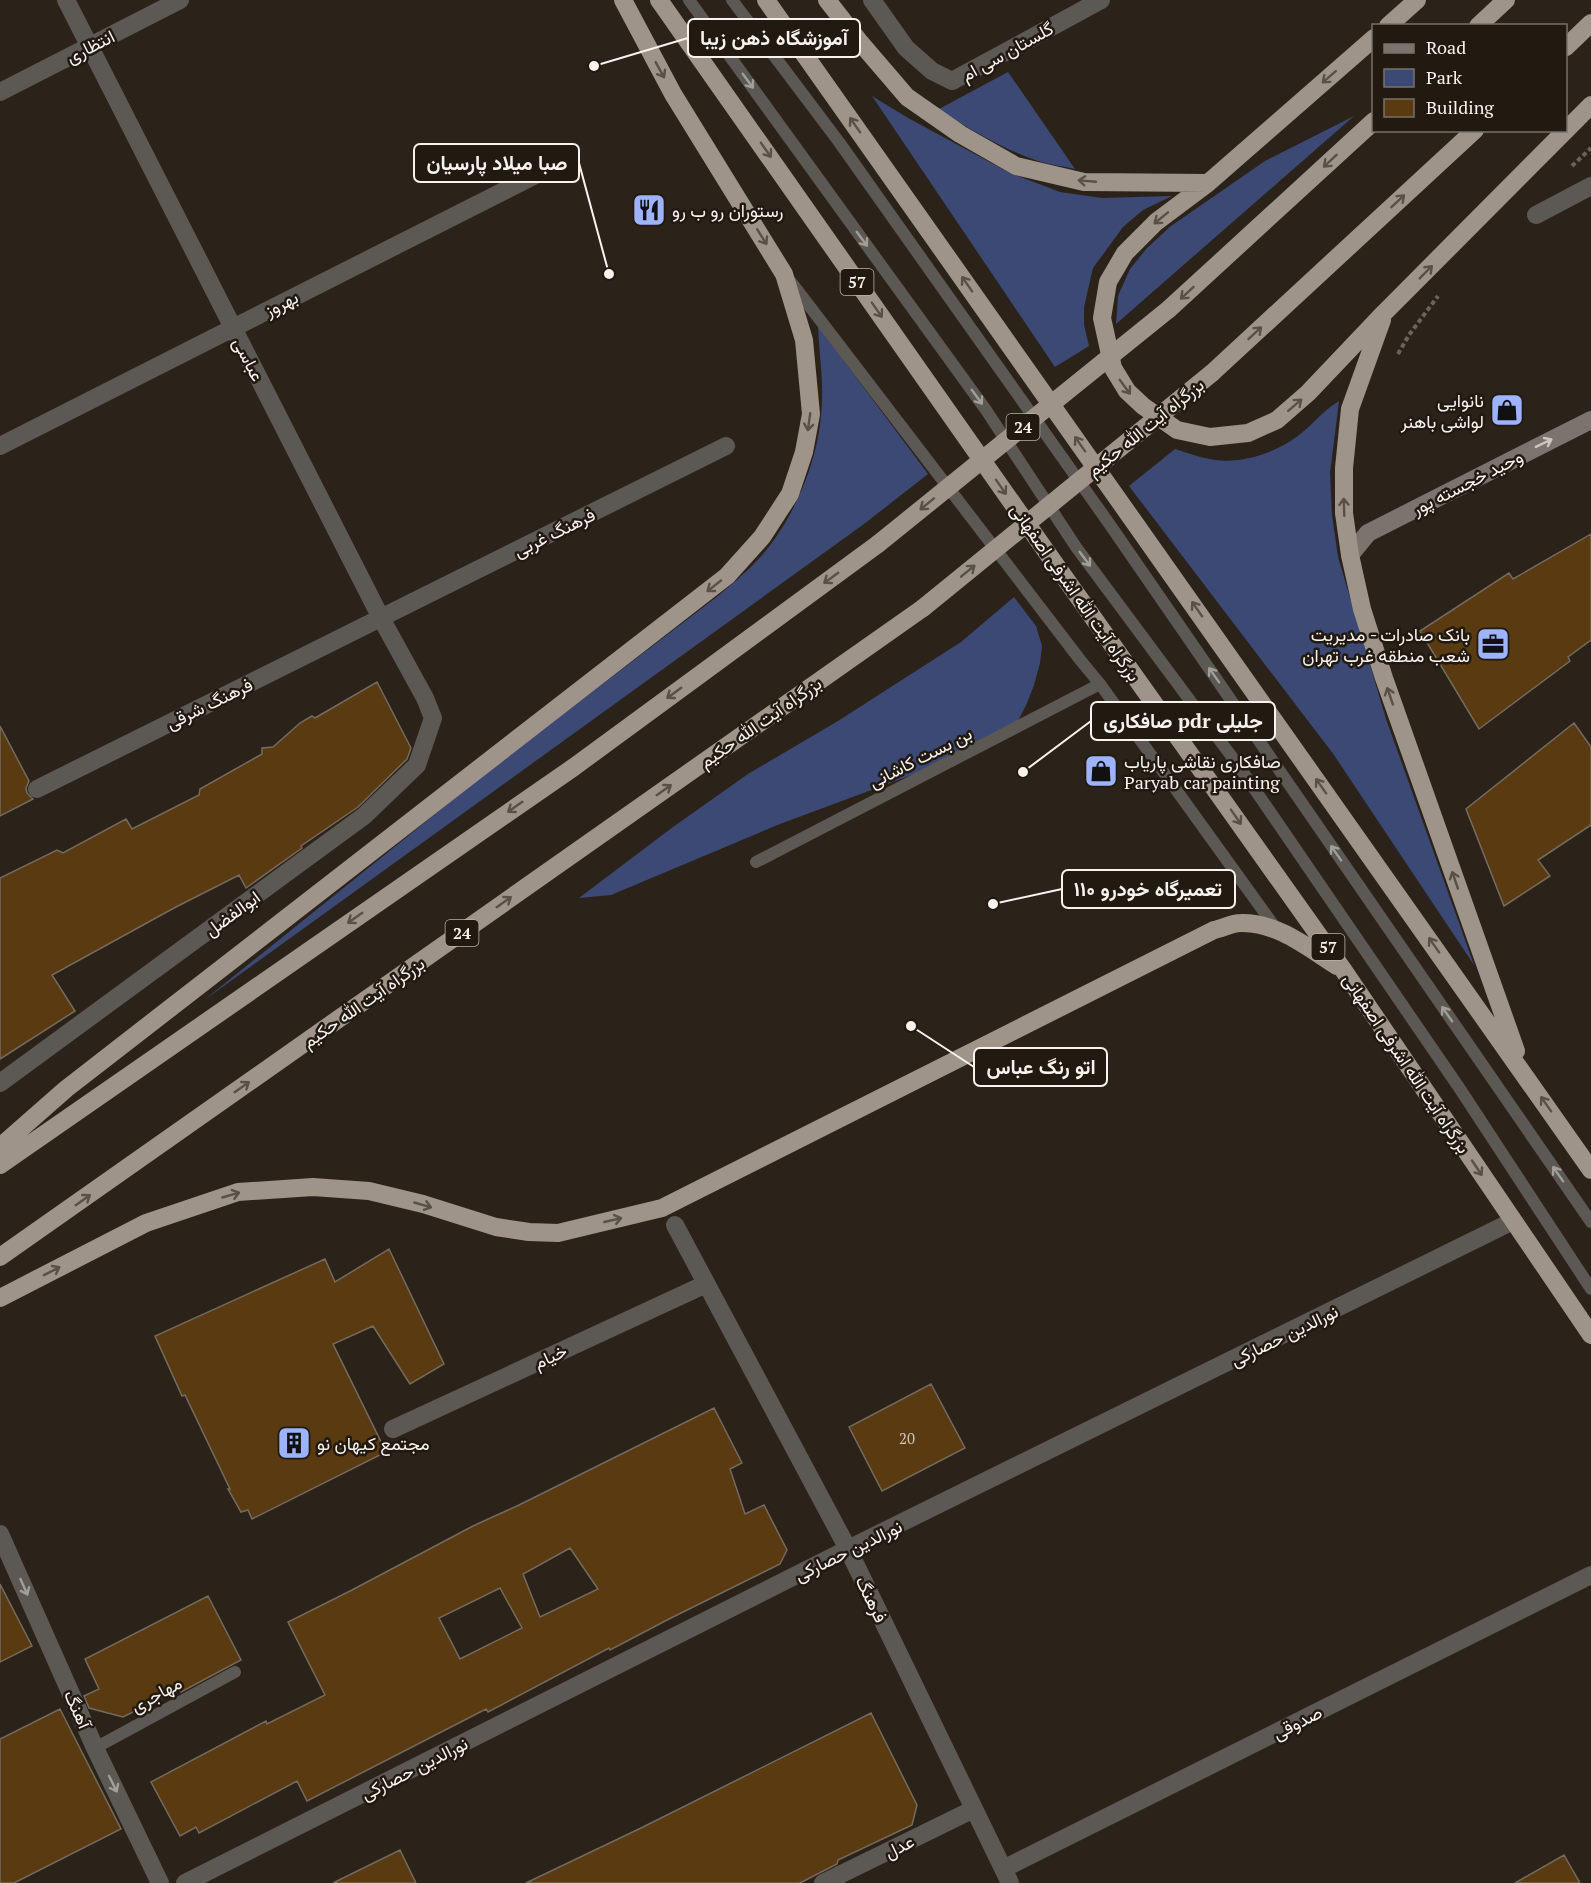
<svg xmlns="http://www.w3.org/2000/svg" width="1591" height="1883" font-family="'PT Serif',Vazirmatn,serif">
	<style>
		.green { fill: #3d4975 }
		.building { fill: #5a3a10; stroke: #746b60; stroke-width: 1.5; fill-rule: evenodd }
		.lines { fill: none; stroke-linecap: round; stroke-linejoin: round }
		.path { stroke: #6b645c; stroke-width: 4; stroke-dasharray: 4.5 3; stroke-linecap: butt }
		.service { stroke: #5c5853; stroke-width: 12 }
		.minor { stroke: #5c5853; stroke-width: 18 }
		.secondary { stroke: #7b746d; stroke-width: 18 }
		.trunk { stroke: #9e948a; stroke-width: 18 }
		.trunk-bridge { stroke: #9e948a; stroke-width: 18 }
		.oneway { stroke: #595147 }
		.oneway2 { stroke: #a29e98 }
		.oneway3 { stroke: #ccc7c0 }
		.labels { text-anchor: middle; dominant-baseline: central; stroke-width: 5; stroke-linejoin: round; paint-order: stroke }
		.number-label { font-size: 15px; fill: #d0c5b5 }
		.shield { fill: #211a11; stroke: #b8b2aa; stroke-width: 1.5 }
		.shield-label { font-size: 16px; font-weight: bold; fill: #f8f3ec }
		.street-label { font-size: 18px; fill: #f8f3ec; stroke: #211a11 }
		.poi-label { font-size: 18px; fill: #f8f3ec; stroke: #211a11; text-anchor: start }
		.leader { fill: none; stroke: #f8f3ec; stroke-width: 2 }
		.callout-dot { fill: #f8f3ec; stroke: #211a11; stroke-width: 2 }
		.callout { fill: #211a11; stroke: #f8f3ec; stroke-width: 2 }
		.callout-label { font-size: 20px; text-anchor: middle; font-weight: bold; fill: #f8f3ec }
	</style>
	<rect width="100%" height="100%" fill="#2b231a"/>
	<path class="green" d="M1008,72L1075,169C1063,166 1050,165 1038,161C1003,149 970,130 939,109Z
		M872,96L908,118L1010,173L1060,192L1102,198L1172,196L1143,210L1123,227L1093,268L1084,307V325L1089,346L1055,367Z
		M1354,116L1116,324L1118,296L1130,269L1147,248L1171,226L1265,161Z
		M818,326L928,474L864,524L203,1001L490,770L718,596C739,578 761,560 776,537C803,498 821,448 822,400C823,376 819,351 818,326Z
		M1339,401L1330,473L1332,515L1338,557L1386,719L1474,965L1334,755L1129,486L1175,449C1188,453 1201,458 1215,460C1245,464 1281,451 1304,431C1317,420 1324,410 1339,401Z
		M1014,597L1036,626L1042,646L1040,663L1034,685L1027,703L1018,721L952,760L780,824L611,895L579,898L673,827L748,774L838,721L961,642Z"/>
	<path class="building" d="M1591,534V640L1568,657L1570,661L1479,729L1420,631L1509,573L1513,579Z
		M377,682L411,748L407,759L358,807L301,846L302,848L246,888L239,875L174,908L52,975L75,1011L0,1059V878L57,850L63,853L126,819L132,829L199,795L200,789L262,754V748L273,747L300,723L312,716L315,718Z
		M1574,723L1591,747V825L1538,860L1550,876L1504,906L1466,809Z
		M0,726L29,781L26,788L27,793L33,799L0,816Z
		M389,1249L444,1364L410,1384L373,1326L333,1344L386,1452L252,1519L248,1510L241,1512L228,1489H230L185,1395L182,1396L155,1336L325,1259L335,1282Z
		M931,1384L965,1448L882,1491L849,1427Z
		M714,1408L742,1463L730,1469L745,1514L764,1505L787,1550L780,1564L669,1619L610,1650L609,1648L488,1712L486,1709L307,1801L297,1781L199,1833L196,1827L180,1836L151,1782L266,1721L267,1724L325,1695L288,1622L352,1590L473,1526L519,1505ZM570,1548L598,1589L540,1617L523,1574ZM500,1588L522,1628L460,1659L439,1618Z
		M0,1584L32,1646L0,1662Z
		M208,1596L241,1660L181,1692L179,1689L123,1717L89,1708L84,1696L99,1689L85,1659Z
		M60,1709L121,1829L14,1883H0V1739Z
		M871,1713L917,1805L912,1825L838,1860L837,1864L800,1883H526L641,1828Z
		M400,1850L416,1883H333Z
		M1564,1855L1580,1883H1515Z"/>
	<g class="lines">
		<path class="path" d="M1572,166L1591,148
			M1398,354L1409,335L1438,296"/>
		<path class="service" d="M689,0L986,410L1076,547L1238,765L1460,1089L1591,1289
			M732,0L839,142L1108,522L1591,1222
			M791,282L1081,661L1100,684L1277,930
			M756,862L1100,684
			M95,1748L235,1672"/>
		<path class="minor" d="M872,0L906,48L932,71L952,81L1101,0
			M0,92L180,0
			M1536,215L1591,186
			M0,446L563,161
			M37,789L726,446
			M0,1083L364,816L417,765L433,718L425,698L381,618L66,0
			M675,1225L848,1549L1010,1883
			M393,1429L706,1284
			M0,1534L95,1748L160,1883
			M1003,1869L1591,1575
			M185,1883L848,1549L1513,1221
			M823,1883L974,1809"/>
		<path class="secondary" d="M1350,555L1368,533L1591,420"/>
		<path class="trunk" d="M659,0L1055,564L1344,971L1591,1335
			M766,0L1591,1170
			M827,0L859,41L907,97L960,134L1016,166L1084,182L1208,183
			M1388,26L1417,0
			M1478,26L1506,0
			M1374,38L1208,183L1156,222L1125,253L1108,282L1102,318L1113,368L1127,391L1143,406L1177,430L1210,437L1248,433L1277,420L1308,393L1384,313L1591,105
			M1566,47L1591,23
			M1169,309L1374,121
			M1382,320L1350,409L1344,468V513L1350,555L1362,609L1384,678L1516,1051
			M1212,373L1475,130
			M0,1147L66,1089L727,576L762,537L790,494L804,452L811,414L804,340L784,274L673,94L623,0
			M0,1165L574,767L878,544
			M0,1257L923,608
			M0,1298L146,1223L238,1192L313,1187L369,1191L423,1204L496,1227L529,1232L558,1233L662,1208L1214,930C1223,928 1232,923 1241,923C1277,922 1308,948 1337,966"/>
		<path class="trunk-bridge" d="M878,544L1169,309
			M923,608L1212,373"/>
	</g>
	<defs><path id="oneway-shaft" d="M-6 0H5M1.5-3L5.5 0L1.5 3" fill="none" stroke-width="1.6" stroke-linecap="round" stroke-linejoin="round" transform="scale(1.5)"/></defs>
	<g class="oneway">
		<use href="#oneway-shaft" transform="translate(660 70) rotate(61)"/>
		<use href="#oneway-shaft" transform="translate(1329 77) rotate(139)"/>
		<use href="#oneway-shaft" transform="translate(855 125) rotate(-125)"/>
		<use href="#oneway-shaft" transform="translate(766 150) rotate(55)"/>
		<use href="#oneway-shaft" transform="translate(1330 161) rotate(137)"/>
		<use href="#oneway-shaft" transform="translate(1087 181) rotate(-175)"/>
		<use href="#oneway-shaft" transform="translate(1398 201) rotate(-43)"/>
		<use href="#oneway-shaft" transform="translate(1161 218) rotate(141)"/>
		<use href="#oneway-shaft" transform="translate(762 237) rotate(58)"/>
		<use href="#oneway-shaft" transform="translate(1426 272) rotate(-45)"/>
		<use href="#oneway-shaft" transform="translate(967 284) rotate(-125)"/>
		<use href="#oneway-shaft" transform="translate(1187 293) rotate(137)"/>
		<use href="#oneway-shaft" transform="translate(877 310) rotate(55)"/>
		<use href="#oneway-shaft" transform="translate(1255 333) rotate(-43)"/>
		<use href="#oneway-shaft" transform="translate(1125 387) rotate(54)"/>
		<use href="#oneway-shaft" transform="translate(1295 405) rotate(-41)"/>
		<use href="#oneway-shaft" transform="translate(809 422) rotate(98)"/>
		<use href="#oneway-shaft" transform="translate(1080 444) rotate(-125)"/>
		<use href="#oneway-shaft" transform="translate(1001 487) rotate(55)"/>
		<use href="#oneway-shaft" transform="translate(927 504) rotate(141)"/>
		<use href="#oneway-shaft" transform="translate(1344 507) rotate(-92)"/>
		<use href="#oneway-shaft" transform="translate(968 571) rotate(-39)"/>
		<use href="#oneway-shaft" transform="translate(831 578) rotate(144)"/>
		<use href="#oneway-shaft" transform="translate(714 586) rotate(142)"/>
		<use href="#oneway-shaft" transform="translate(1197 609) rotate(-125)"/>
		<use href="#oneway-shaft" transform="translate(674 693) rotate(144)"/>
		<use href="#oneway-shaft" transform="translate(1390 696) rotate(-109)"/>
		<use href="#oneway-shaft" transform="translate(1321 786) rotate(-125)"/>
		<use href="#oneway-shaft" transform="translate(664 790) rotate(-35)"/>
		<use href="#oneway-shaft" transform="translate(515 807) rotate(145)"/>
		<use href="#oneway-shaft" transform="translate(1236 817) rotate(55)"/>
		<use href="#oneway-shaft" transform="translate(1455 880) rotate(-109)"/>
		<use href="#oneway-shaft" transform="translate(504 902) rotate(-35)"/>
		<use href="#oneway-shaft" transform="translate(355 918) rotate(145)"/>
		<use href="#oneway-shaft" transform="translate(1434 945) rotate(-125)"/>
		<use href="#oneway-shaft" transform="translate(242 1087) rotate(-35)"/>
		<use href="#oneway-shaft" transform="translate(1546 1104) rotate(-125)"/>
		<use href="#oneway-shaft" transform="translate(1477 1168) rotate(56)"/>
		<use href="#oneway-shaft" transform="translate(231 1195) rotate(-16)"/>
		<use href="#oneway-shaft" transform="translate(83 1200) rotate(-35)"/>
		<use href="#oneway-shaft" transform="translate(423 1205) rotate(16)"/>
		<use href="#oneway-shaft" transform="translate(613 1220) rotate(-13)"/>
		<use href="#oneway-shaft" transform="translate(52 1271) rotate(-27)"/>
	</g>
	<g class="oneway2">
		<use href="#oneway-shaft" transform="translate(748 81) rotate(54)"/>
		<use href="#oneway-shaft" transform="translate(862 239) rotate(54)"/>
		<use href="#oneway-shaft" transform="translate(977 397) rotate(54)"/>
		<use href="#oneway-shaft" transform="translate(1085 559) rotate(53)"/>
		<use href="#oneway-shaft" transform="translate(1214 675) rotate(-125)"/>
		<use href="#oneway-shaft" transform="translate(1336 853) rotate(-125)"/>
		<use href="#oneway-shaft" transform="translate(1447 1014) rotate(-125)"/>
		<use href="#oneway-shaft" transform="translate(1558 1174) rotate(-125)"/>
		<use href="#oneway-shaft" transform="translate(24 1587) rotate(66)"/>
		<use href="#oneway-shaft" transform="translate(113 1784) rotate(64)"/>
	</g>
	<use class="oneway3" href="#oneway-shaft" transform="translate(1544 443) rotate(-26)"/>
	<defs>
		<symbol id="restaurant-square" viewBox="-11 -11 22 22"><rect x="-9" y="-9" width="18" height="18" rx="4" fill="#9eb3fd" stroke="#211a11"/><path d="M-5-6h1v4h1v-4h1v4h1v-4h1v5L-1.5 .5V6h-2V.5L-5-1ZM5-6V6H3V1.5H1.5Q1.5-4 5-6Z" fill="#111"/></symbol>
		<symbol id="shop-square" viewBox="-11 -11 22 22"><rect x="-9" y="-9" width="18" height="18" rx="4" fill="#9eb3fd" stroke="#211a11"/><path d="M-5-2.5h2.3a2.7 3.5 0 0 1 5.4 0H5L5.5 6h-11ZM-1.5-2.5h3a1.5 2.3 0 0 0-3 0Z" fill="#111"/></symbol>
		<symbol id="office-square" viewBox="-11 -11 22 22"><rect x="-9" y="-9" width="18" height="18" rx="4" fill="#9eb3fd" stroke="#211a11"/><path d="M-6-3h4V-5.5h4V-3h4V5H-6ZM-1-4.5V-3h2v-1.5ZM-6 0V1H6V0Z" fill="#111"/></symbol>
		<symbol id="building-square" viewBox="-11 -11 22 22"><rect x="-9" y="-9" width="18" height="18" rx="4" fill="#9eb3fd" stroke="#211a11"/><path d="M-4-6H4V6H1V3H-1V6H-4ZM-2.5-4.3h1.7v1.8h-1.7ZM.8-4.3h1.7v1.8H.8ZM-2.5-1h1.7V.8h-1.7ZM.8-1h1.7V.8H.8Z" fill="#111"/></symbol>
	</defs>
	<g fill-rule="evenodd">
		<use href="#restaurant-square" x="630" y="191" width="38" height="38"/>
		<use href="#shop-square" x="1488" y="391" width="38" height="38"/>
		<use href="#office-square" x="1474" y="625" width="38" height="38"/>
		<use href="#shop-square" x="1082" y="752" width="38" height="38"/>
		<use href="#building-square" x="275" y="1424" width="38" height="38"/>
	</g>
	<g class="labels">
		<g class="number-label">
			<text x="907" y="1438">20</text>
		</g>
		<g class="shield">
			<rect x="840.5" y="269" width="33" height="26" rx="4.5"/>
			<rect x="1006.5" y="414" width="33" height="26" rx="4.5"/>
			<rect x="445.5" y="920" width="33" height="26" rx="4.5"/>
			<rect x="1311.5" y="934" width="33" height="26" rx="4.5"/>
		</g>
		<g class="shield-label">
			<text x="857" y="282">57</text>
			<text x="1023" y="427">24</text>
			<text x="462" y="933">24</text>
			<text x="1328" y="947">57</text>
		</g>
		<g class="street-label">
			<text transform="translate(90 46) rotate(-27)">انتظاری</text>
			<text transform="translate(1007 51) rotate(-29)">گلستان سی ام</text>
			<text transform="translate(281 303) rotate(-27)">بهروز</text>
			<text transform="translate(249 359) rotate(63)">عباسی</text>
			<text transform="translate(1145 427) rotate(-39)">بزرگراه آیت الله حکیم</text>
			<text transform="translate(1467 482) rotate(-27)">وحید خجسته پور</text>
			<text transform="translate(554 532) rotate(-26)">فرهنگ غربی</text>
			<text transform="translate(1076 592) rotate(55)">بزرگراه آیت الله اشرفی اصفهانی</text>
			<text transform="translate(209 703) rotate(-26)">فرهنگ شرقی</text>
			<text transform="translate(760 722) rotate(-35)">بزرگراه آیت الله حکیم</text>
			<text transform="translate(920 757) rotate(-27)">بن بست کاشانی</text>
			<text transform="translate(232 913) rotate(-36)">ابوالفضل</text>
			<text transform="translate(363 1002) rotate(-35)">بزرگراه آیت الله حکیم</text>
			<text transform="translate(1407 1063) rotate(56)">بزرگراه آیت الله اشرفی اصفهانی</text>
			<text transform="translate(1284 1335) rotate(-26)">نورالدین حصارکی</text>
			<text transform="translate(550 1356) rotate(-25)">خیام</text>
			<text transform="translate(848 1550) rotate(-26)">نورالدین حصارکی</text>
			<text transform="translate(872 1599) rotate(64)">فرهنگ</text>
			<text transform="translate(156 1694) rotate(-29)">مهاجری</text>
			<text transform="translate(78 1709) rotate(66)">آهنگ</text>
			<text transform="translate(1297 1722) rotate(-27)">صدوقی</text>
			<text transform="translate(414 1768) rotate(-27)">نورالدین حصارکی</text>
			<text transform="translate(899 1846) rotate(-26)">عدل</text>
		</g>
		<g class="poi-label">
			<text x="672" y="210">رستوران رو ب رو</text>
			<text x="1484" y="400" text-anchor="end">نانوایی<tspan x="1484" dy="21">لواشی باهنر</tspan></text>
			<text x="1470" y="634" text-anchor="end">بانک صادرات - مدیریت<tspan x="1470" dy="21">شعب منطقه غرب تهران</tspan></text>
			<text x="1124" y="761">صافکاری نقاشی پاریاب<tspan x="1124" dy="21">Paryab car painting</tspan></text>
			<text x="317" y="1443">مجتمع کیهان نو</text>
		</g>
	</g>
	<path class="leader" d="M594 66L688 38M609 274L579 163M1023 772L1091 721M993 904L1062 889M911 1026L974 1067"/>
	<g class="callout-dot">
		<circle cx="594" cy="66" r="6"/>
		<circle cx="609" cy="274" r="6"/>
		<circle cx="1023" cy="772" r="6"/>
		<circle cx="993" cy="904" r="6"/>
		<circle cx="911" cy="1026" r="6"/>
	</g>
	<g class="callout">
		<rect x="688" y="19" width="172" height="38" rx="6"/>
		<rect x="414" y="144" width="165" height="38" rx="6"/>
		<rect x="1091" y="702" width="184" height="38" rx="6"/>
		<rect x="1062" y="870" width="173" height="38" rx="6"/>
		<rect x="974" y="1048" width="133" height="38" rx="6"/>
	</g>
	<g class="callout-label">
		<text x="774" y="45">آموزشگاه ذهن زیبا</text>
		<text x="497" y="170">صبا میلاد پارسیان</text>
		<text x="1183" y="728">صافکاری pdr جلیلی</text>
		<text x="1148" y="896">تعمیرگاه خودرو ۱۱۰</text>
		<text x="1041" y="1074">اتو رنگ عباس</text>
	</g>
	<rect x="1372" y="24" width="195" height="108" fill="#211a11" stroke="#777169" stroke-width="1.5"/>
	<rect x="1384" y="44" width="30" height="9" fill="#7b746d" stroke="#777169" stroke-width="1.5"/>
	<text x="1426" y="54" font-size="18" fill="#f8f3ec">Road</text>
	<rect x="1384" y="69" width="30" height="18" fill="#3d4975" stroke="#777169" stroke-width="1.5"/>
	<text x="1426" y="84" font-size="18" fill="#f8f3ec">Park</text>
	<rect x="1384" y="99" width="30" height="18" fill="#5a3a10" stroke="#777169" stroke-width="1.5"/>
	<text x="1426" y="114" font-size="18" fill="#f8f3ec">Building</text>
</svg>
